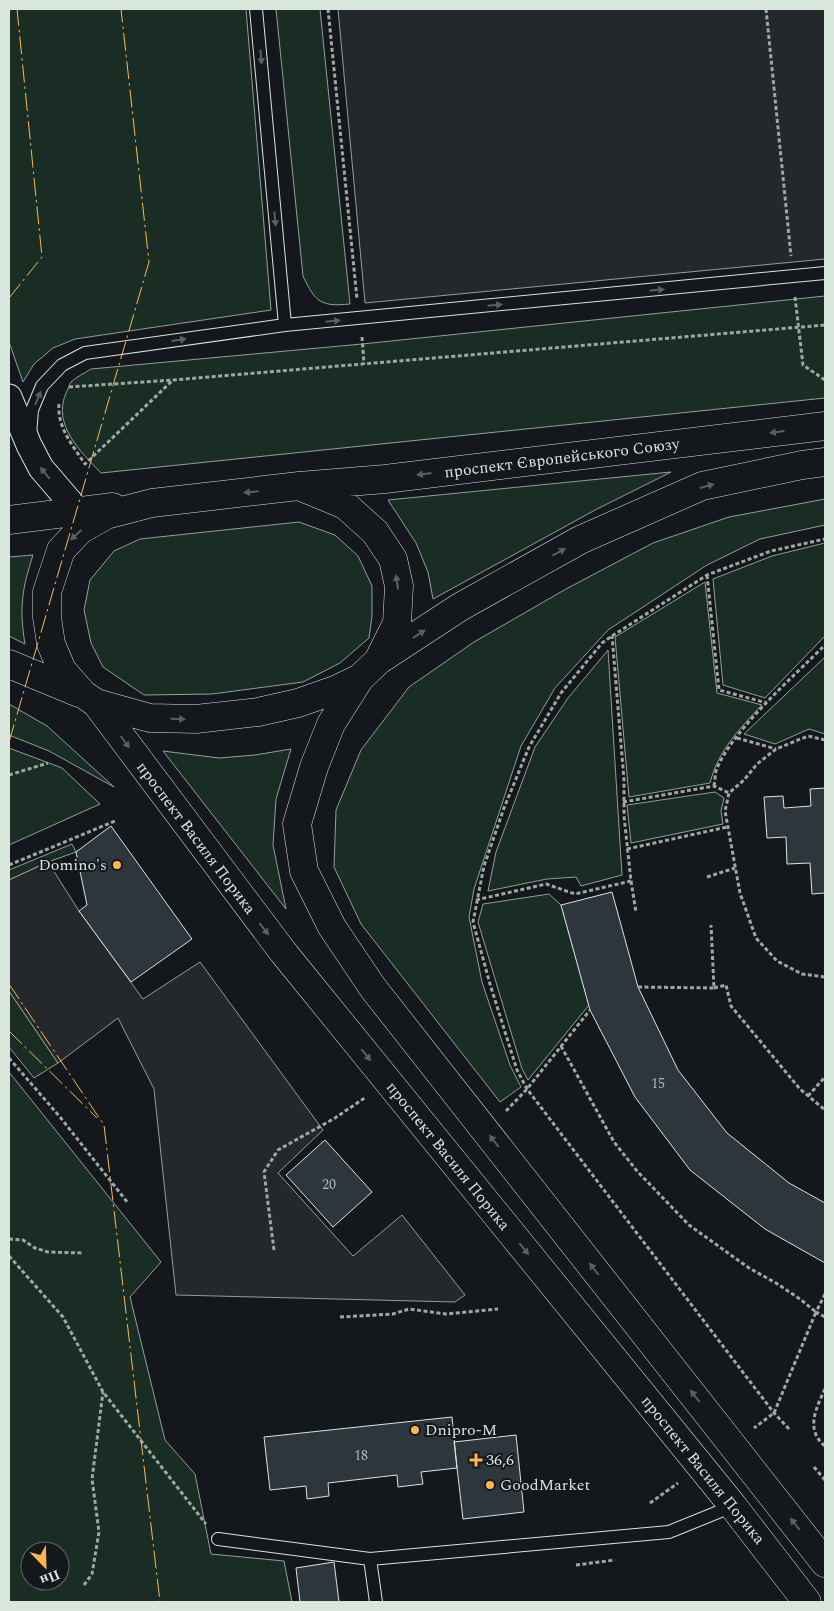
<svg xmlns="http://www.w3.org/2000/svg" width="834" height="1611" font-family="Spectral,serif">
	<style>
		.green { fill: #1a2d24; stroke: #939e99; fill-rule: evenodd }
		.parking { fill: #24282b; stroke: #939e99 }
		.building { fill: #2c363c; stroke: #d8e6dc }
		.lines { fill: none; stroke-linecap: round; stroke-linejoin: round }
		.lane-casing { stroke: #d8e6dc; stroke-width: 14 }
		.street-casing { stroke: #d8e6dc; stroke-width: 27 }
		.secondary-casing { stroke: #d8e6dc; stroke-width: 29 }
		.path { stroke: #9da8a2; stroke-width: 3; stroke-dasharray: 4 2.5; stroke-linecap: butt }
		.lane { stroke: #14181c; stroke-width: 12 }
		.street { stroke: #14181c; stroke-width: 25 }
		.secondary { stroke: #14181c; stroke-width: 28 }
		.power { stroke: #ffb74d; stroke-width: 1; stroke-dasharray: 18 4 2.5 4; stroke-linecap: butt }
		.oneway { fill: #59605f }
		.poi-dot { fill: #ffb74d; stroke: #14181c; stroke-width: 2 }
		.labels { text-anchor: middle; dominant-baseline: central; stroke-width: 4; stroke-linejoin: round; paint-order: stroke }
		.number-label { font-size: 14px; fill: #adbab4 }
		.street-label { font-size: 16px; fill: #d8e6dc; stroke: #14181c }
		.poi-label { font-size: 16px; fill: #d8e6dc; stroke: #14181c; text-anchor: start }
	</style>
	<rect width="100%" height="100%" fill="#14181c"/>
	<path class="green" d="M9,9H246L271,310L75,339L53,348L34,364L23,382L9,342Z
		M276,9H320L350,304C321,307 315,302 303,276Z
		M825,296V398L101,473C81,452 52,425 66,393C68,390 69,385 71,382C76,377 85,373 91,369L362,344Z
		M671,472L597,509L433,599L428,572L416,543L388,500Z
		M825,499V525L760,539L707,565L608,630L555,688L521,746L474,889L469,917L482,982L510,1065L521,1087L500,1102L361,924L334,867L336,810L361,750L409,687L474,642L566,589L653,543L729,517Z
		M299,522L335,535L358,556L372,586V616L369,638L340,663L303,682L212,694L144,695L103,667L91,643L84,610L90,580L114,551L140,539Z
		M825,543V636L765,698L723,685L713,579L772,556Z
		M33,555C22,589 19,608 25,644L9,636V557Z
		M705,582L717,693L762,705C740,728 718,751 710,783L629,797L615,637Z
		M608,650L622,875L581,886L576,877L547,879L488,891L496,852L535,747L568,698Z
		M825,657V734L809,729L775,744L744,734Z
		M9,704L47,726L114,787L49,751L9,735Z
		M9,748L62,768L100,804L9,845Z
		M291,749L276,799L273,845L286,909L163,751L219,758L255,755Z
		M715,792L724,798L721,811L723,824L631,843L627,805Z
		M72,844L76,852L48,862L9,880V870Z
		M549,894L561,905L589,1005L528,1080L522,1069L478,922L483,904Z
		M9,991L58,1063L34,1078L9,1047Z
		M9,1072L161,1262L130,1297L165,1440L195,1474L211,1554L284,1561L292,1602H9ZM30,1551H60V1581H30Z"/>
	<path class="parking" d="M338,9H825V259L365,303Z
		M48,862L79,911L143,999L200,962L323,1130L278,1173L353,1256L402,1215L465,1295L455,1302L176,1295L154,1089L118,1018L58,1063L9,991V880Z"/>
	<path class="building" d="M825,788V893L812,894L810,863L787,864L786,837L767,838L764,797L783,796L784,808L811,806L810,789Z
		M111,826L192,939L131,982L79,911L87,905L76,852Z
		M612,892L638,987L678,1070L727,1133L789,1183L825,1203V1263L765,1229L690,1170L635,1097L590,1010L561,905Z
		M325,1140L372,1192L333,1227L286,1175Z
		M452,1417L457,1468L421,1472L423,1484L398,1487L397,1475L328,1483L329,1496L307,1499L306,1486L270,1490L264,1437Z
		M516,1435L524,1512L463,1519L454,1442Z
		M334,1562L339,1602H300L296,1568Z"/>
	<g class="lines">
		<defs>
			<path id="lane" d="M256,9L285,325
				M30,435L32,410L42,386L62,365L85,353L285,325L825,273
				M218,1539L370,1559L669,1532L733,1506
				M370,1559L376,1602"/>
			<path id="street" d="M9,397L29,445L41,468L77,510"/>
			<path id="secondary" d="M299,486L345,505L375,532L393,559L399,586L397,623L378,661L360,678L335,690L298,703L258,712L196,719L150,718L96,703L83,694L62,670L51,644L47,617V592L61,550L80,530L106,515L152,503L299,486L385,479L825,426
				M9,520L113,507
				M379,660L460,607L580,540L702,486L802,465L825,462
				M9,664L79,693
				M360,678L331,724L314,767L297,824L304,871L332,927L373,988L825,1563
				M96,703L283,952L733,1506L807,1602"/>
		</defs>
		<use href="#lane" class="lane-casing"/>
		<use href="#street" class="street-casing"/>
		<use href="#secondary" class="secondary-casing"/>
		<path class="path" d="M328,9L357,299
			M766,9L791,256
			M795,297L803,365L825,380
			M362,337L364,364
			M69,387L173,380L825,325
			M59,404C57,427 73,446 85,464L173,380
			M707,575L719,690L767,703
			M737,738L776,749
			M825,740L808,736L776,749L757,764L744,780L729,793L725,811L740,893L756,938L777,961L802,974L825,977
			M9,775L48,763
			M714,786C715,781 715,775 716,771C730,732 795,675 825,645
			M623,802L714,786L729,793
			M627,849L727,827
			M9,865L115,821
			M707,877L735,868
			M631,881L636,912
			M476,900L546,884L575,894L631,881L624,816V780L612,636
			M638,987L714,988L711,925
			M714,988L726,985L731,1006L800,1089L825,1110
			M561,1046L614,1142L637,1171L689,1225L749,1268L776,1283L800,1299L816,1312L774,1413L754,1428
			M9,1058L60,1117L128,1203
			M808,1096L825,1077
			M506,1111L527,1089L590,1010
			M9,1239L23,1240L35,1248L48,1252L83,1253
			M274,1250L264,1172L278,1150L335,1118L366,1097
			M9,1256L63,1317L103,1392L206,1524
			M825,1294L816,1312L825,1317
			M340,1317L393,1314L409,1309L446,1314L498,1309
			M825,1389C816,1408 805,1430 825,1446
			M789,1429L774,1413L527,1089L517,1070L490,984L473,922L484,866L504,808L529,747L561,693L602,643L612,636L707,575L771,551L825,539
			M814,1467L825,1480
			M650,1503L678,1483
			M576,1565L615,1560
			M84,1585L92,1574L99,1532L92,1479L103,1392"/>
		<use href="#lane" class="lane"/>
		<use href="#street" class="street"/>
		<use href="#secondary" class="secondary"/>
		<path class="power" d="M9,298L42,257L17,9
			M9,742L149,262L121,9
			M9,984L104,1125L160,1602
			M9,1031L97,1118"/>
	</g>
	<defs><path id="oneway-solid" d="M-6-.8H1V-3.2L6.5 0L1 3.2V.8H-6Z" transform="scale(1.25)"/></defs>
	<g class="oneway">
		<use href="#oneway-solid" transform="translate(261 57) rotate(85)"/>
		<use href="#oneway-solid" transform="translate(275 219) rotate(85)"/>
		<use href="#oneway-solid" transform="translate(657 290) rotate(-6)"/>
		<use href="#oneway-solid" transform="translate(495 305) rotate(-5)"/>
		<use href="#oneway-solid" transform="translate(333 321) rotate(-6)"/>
		<use href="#oneway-solid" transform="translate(179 340) rotate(-8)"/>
		<use href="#oneway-solid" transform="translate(38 398) rotate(-67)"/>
		<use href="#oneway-solid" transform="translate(777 432) rotate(173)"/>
		<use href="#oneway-solid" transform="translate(45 473) rotate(-129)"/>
		<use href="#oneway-solid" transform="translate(424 474) rotate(173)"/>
		<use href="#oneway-solid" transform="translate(707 486) rotate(-15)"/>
		<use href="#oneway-solid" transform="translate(251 492) rotate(174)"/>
		<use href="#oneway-solid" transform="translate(76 535) rotate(137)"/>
		<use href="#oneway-solid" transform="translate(559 552) rotate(-29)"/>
		<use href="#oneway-solid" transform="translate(397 582) rotate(-98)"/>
		<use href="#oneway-solid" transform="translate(419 634) rotate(-33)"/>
		<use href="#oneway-solid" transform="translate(178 719) rotate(2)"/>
		<use href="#oneway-solid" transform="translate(125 742) rotate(53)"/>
		<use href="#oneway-solid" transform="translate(264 929) rotate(52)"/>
		<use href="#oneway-solid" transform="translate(366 1055) rotate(51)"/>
		<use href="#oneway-solid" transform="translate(494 1141) rotate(-128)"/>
		<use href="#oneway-solid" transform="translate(524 1249) rotate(51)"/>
		<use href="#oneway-solid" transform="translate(594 1269) rotate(-128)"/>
		<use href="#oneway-solid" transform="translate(695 1396) rotate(-128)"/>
		<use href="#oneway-solid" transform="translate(795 1524) rotate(-128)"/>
	</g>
	<g class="poi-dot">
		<circle cx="117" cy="865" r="5"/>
		<circle cx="415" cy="1430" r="5"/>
		<path d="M473.5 1452.5h5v5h5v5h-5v5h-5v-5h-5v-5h5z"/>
		<circle cx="490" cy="1485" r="5"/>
	</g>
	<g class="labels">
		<g class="number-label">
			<text x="658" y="1083">15</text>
			<text x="329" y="1184">20</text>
			<text x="361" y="1455">18</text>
		</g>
		<g class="street-label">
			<text transform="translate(562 458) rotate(-7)">проспект Європейського Союзу</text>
			<text transform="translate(196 838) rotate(53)">проспект Василя Порика</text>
			<text transform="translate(448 1156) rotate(51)">проспект Василя Порика</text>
			<text transform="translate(703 1470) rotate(51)">проспект Василя Порика</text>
		</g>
		<g class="poi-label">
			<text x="107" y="865" text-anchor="end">Domino's</text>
			<text x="425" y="1430">Dnipro-M</text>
			<text x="486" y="1460">36,6</text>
			<text x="500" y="1485">GoodMarket</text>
		</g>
	</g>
	<rect width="834" height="1611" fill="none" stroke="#d8e6dc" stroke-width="20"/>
	<g transform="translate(45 1566) rotate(157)"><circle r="24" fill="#14181c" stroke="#626a69"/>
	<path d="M0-4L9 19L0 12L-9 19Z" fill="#ffb74d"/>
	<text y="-8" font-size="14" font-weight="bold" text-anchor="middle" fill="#d8e6dc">Пн</text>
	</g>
</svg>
